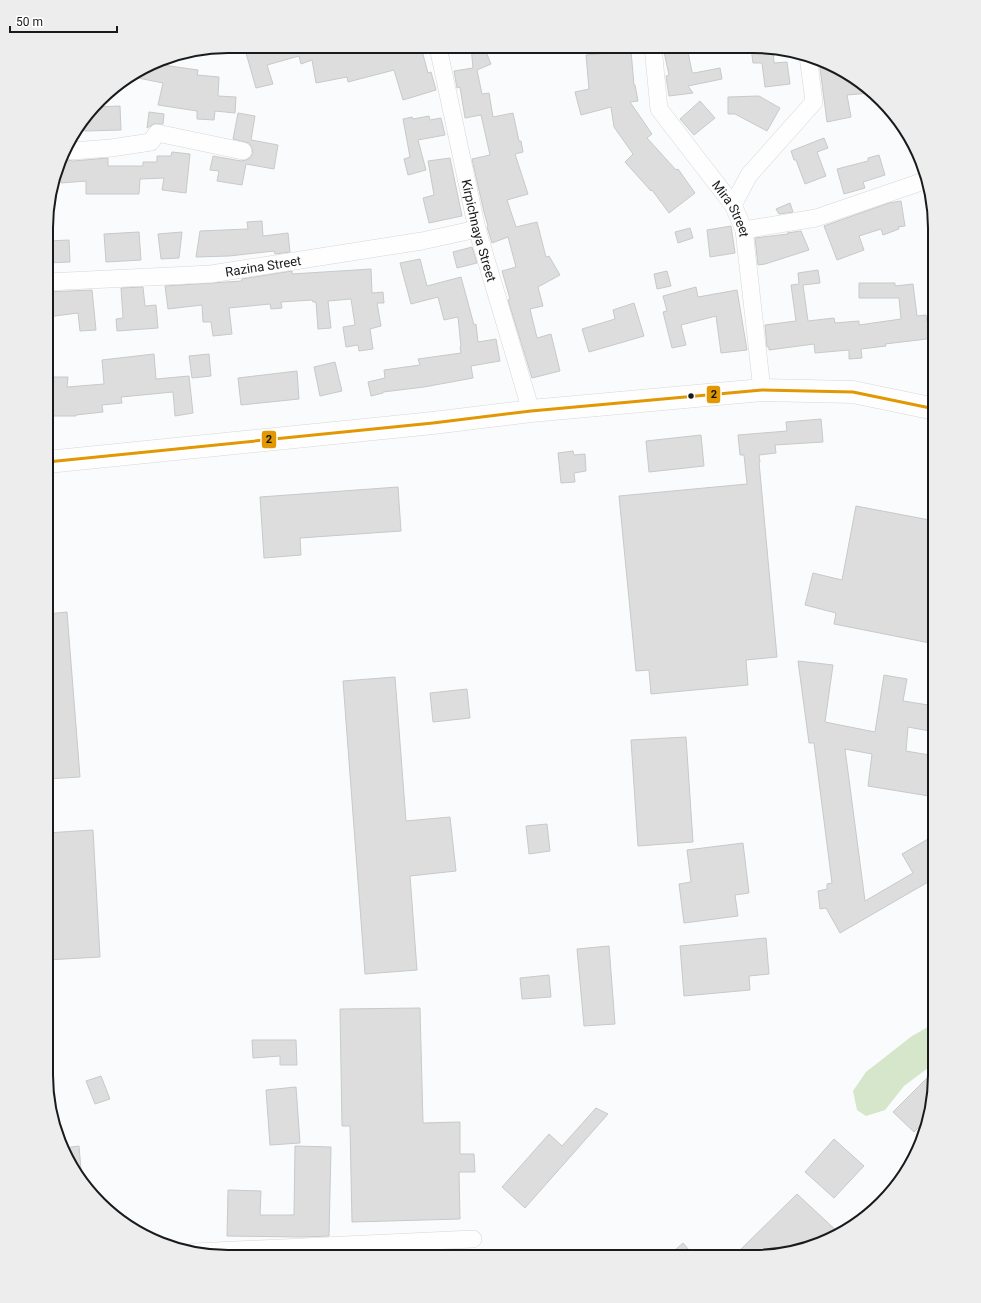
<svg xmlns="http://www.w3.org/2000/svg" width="981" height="1303" font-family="Roboto,sans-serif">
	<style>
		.green { fill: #d5e6cb }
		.building { fill: #ddddde; stroke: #c8c9c9 }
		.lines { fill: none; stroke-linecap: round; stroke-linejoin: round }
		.street-casing { stroke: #d6d7d8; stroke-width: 18 }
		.primary-casing { stroke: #d6d7d8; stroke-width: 23 }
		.street { stroke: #fefeff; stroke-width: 17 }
		.primary { stroke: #fefeff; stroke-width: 22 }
		.bus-1-casing { stroke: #fff; stroke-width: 6 }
		.bus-1 { stroke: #e19803; stroke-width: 3 }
		.bus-dot { fill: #191a1b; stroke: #fff; stroke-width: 1.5 }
		.labels { text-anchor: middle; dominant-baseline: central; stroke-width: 3; stroke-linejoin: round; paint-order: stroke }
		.street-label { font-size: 13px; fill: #191a1b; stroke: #fff }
		.rim { fill: none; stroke: #191a1b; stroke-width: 2 }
		.line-badge { stroke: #fff; stroke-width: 1.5 }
		.pale-badge-label { font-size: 11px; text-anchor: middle; font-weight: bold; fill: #111 }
	</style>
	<rect width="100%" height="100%" fill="#fafbfc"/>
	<path class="green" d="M935,1023V1066L928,1068L904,1086L885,1110L866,1116L857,1110L853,1091L866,1072L912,1036Z"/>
	<path class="building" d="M244,46L421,47L428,73L431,72L436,90L403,100L394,70L348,82L347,77L316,83L312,60L301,64L299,56L267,65L273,84L256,88Z
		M471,47H484L491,64L477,70L482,94L489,93L493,117L513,113L519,141H521L523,152L515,154L528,194L507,200L516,227L537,222L546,257L549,256L560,275L538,287L543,306L530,309L537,338L551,334L560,371L532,378L508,300L510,299L502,271L516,267L508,237L492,243L487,227L488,226L484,212L472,159L490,155L481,115L465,118L460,87L457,88L454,71L473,68Z
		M663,47H687L692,72L694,73L720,68L722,79L688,86L693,93L669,96L666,76L669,75Z
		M751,48H773L774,63L787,62L790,84L765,87L762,63H753Z
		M631,51L634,85H635L638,101L630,102L652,134L647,138L676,170L678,169L695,193L669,213L652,190L651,191L625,162L633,154L614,127L611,107L581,115L575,92L589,89L586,55Z
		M165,58L163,65L198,70L197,75L219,77L218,96L236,97L235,113L215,111L214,120L197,119V111L158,105L163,83L133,77Z
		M821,59L864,83L871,93L847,95L851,117L827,122L820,68L822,67Z
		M759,96L780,108L767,131L735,114H728V97Z
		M700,101L715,118L694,135L680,119Z
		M120,106L121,130L86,131L77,129L95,107Z
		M149,112L164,114L163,124H154L147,128Z
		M238,113L255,116L251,140L278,145L274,169L246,164L242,185L217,181L219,171L210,170L213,156L241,161L246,160L250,158L253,153L252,148L249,143L233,139Z
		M429,116L430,120L441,118L445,135L418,140L426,170L408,175L404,159L410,157L403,119L412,117L413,119Z
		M824,138L828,148L817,152L826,176L805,184L796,160H794L791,151Z
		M172,152L190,154L186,193L162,190L164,178L140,179L139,194H86V181L61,183L60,167L63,159L73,161L108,158V166H143V162H157V156H171Z
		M879,155L885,175L863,182L865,188L844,194L837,169L868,161V158Z
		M450,158L462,216L429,223L423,198L434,195L428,161Z
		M901,201L905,226L898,227L899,229L883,235L881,229L859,236L864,250L837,260L824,226L889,203Z
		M790,203L793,212L779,214L776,209Z
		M262,221L263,236L288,233L290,252L275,254L274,251L229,256L196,257L200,231L248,229L247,222Z
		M731,226L735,253L710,257L707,230Z
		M690,228L693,238L678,243L675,232Z
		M801,231L809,250L765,264L758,265L755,238L788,234L787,233Z
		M139,232L141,260L106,262L104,234Z
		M182,232L179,258L161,259L158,234Z
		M69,240L70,262L47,263L48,241Z
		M472,247L477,263L457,268L453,252Z
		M420,259L427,286L461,277L474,325L476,324L478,342L496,339L500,361L471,366L473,378L424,387L383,392V393L371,396L368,382L385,378L384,370L420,365L418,359L461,353L460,347H461L458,317L444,320L438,297L411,304L400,263Z
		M371,269L372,293L383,292L384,303H377L381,326L370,329L373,349L359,351L358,345L346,347L343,327L355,325L351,299L328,301L331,328L318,329L316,302H313L312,300L281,302L282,308L271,309L270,304L229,308L232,334L213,336L211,322H203L202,305L168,309L165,286L242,281V279L292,271V274Z
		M818,270L820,283L803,285L808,321L834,318L835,323L859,321V325L901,319L899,298H859V283H895V286L913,284L917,316L926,315L927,322L935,321V338L885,344L886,346L861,349L862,358L849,359V350L815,353L814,344L769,350V347H767L765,325L796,321L791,285L799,284L798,273Z
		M667,271L671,286L657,289L654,274Z
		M143,287L145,306L156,305L158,328L117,331L116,319L123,318L121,288Z
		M696,287L698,297L737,290L747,350L721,353L716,316L681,325L686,345L672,348L663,312L667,311L663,296Z
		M92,290L96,330L80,331L78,313L47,317V292Z
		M634,303L644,336L589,352L582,329L615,319L613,310Z
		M154,354L156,379L189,376L193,413L175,416L173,392L121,397L122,403L102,405L103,412L76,415V416H47V400H50V377H68L67,387L104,384L102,360Z
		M209,354L211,376L192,378L189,356Z
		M335,362L342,391L320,396L314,367Z
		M297,371L299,399L241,405L238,378Z
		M821,419L823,442L775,445L776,453L759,455L760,462H759L777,657L746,660L748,685L651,694L649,670L636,671L619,496L747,484L744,455H740L738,435L787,431L786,422Z
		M701,435L704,466L649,472L646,441Z
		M573,451L574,455L585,454L586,471L574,473L575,482L561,483L558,453Z
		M398,487L401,531L300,538L301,555L264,558L260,497Z
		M856,506L935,521V644L834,624L836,613L805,605L813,573L842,580Z
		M67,612L80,777L47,779V614Z
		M798,661L833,665L825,722L875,732L884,675L907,679L903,701L935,706V732L908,727L906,751L935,756V797L868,786L872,754L845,749L865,901L913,873L902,854L935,835V878L840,933L826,908L820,909L818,891L827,889V884L832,883L814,743H809Z
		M395,677L406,821L450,817L456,871L410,876L417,970L365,974L343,681Z
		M467,689L470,718L433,722L430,693Z
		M686,737L693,842L638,846L631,740Z
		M547,824L550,851L529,854L526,826Z
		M93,830L100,957L46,960V833Z
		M743,843L749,893L735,895L738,916L684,923L679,884L691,882L687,850Z
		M766,938L769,974L749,976L750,990L684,996L680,946Z
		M609,946L615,1024L584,1026L577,949Z
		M549,975L551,997L522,999L520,978Z
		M420,1008L423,1123L460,1122V1154H474L475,1172H459L460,1219L352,1222L350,1126H342L340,1009Z
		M252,1040H296L297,1065H280V1056L253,1058Z
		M935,1070V1087L928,1118L914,1132L893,1112Z
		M101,1076L110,1099L95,1104L86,1081Z
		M296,1087L300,1143L270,1145L266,1090Z
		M596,1108L608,1114L525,1208L502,1187L549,1134L562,1146Z
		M834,1139L864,1166L834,1198L805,1172Z
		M79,1146L82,1181L65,1156L63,1148Z
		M295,1146L331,1147L329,1236L302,1237L227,1236L228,1190L261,1191L260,1215H294Z
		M797,1194L840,1234L834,1238L753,1257H733Z
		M683,1243L695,1257H667Z"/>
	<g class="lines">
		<defs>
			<g id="street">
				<path id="s1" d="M438,47L477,229L531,411"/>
				<path id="s2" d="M653,47L659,109L733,205L744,230L762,390"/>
				<path d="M66,149L72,151L111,148L151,142L157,133L243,151"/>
				<path d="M733,205L749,175L814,102L808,56"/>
				<path d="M744,230L816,218L924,181"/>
				<path id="s3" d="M47,282L211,274L422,241L477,229"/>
				<path d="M194,1252L473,1239"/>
			</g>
			<path id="primary" d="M47,462L433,423L531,411L762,390L853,392L935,409"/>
		</defs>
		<use href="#street" class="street-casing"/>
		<use href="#primary" class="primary-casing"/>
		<use href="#street" class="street"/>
		<use href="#primary" class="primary"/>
		<defs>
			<path id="bus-1" d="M47,462L433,423L531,411L762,390L853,392L935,409"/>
		</defs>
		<use href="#bus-1" class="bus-1-casing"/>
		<use href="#bus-1" class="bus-1"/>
	</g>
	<circle class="bus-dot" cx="691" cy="396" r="3.5"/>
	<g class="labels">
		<g class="street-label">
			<text stroke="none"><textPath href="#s2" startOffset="186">Mira Street</textPath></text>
			<text stroke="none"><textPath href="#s1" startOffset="188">Kirpichnaya Street</textPath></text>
			<text stroke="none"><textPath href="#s3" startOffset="217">Razina Street</textPath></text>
		</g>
	</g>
	<path d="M0 0H981V1303H0ZM228 53H753A175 175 0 0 1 928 228V1075A175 175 0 0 1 753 1250H228A175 175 0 0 1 53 1075V228A175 175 0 0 1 228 53Z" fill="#ededed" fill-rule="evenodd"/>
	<path class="rim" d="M228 53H753A175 175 0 0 1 928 228V1075A175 175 0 0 1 753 1250H228A175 175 0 0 1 53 1075V228A175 175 0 0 1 228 53Z"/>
	<g class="line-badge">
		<rect x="706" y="385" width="15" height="19" rx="4" fill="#e19803"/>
		<rect x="261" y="430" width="16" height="19" rx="4" fill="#e19803"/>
	</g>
	<g class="pale-badge-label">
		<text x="714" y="398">2</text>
		<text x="269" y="443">2</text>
	</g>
	<path d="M10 26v6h107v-6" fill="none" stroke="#191a1b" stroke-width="2"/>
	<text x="16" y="26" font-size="12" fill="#191a1b" stroke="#ffffff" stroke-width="3" paint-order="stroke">50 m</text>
</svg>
